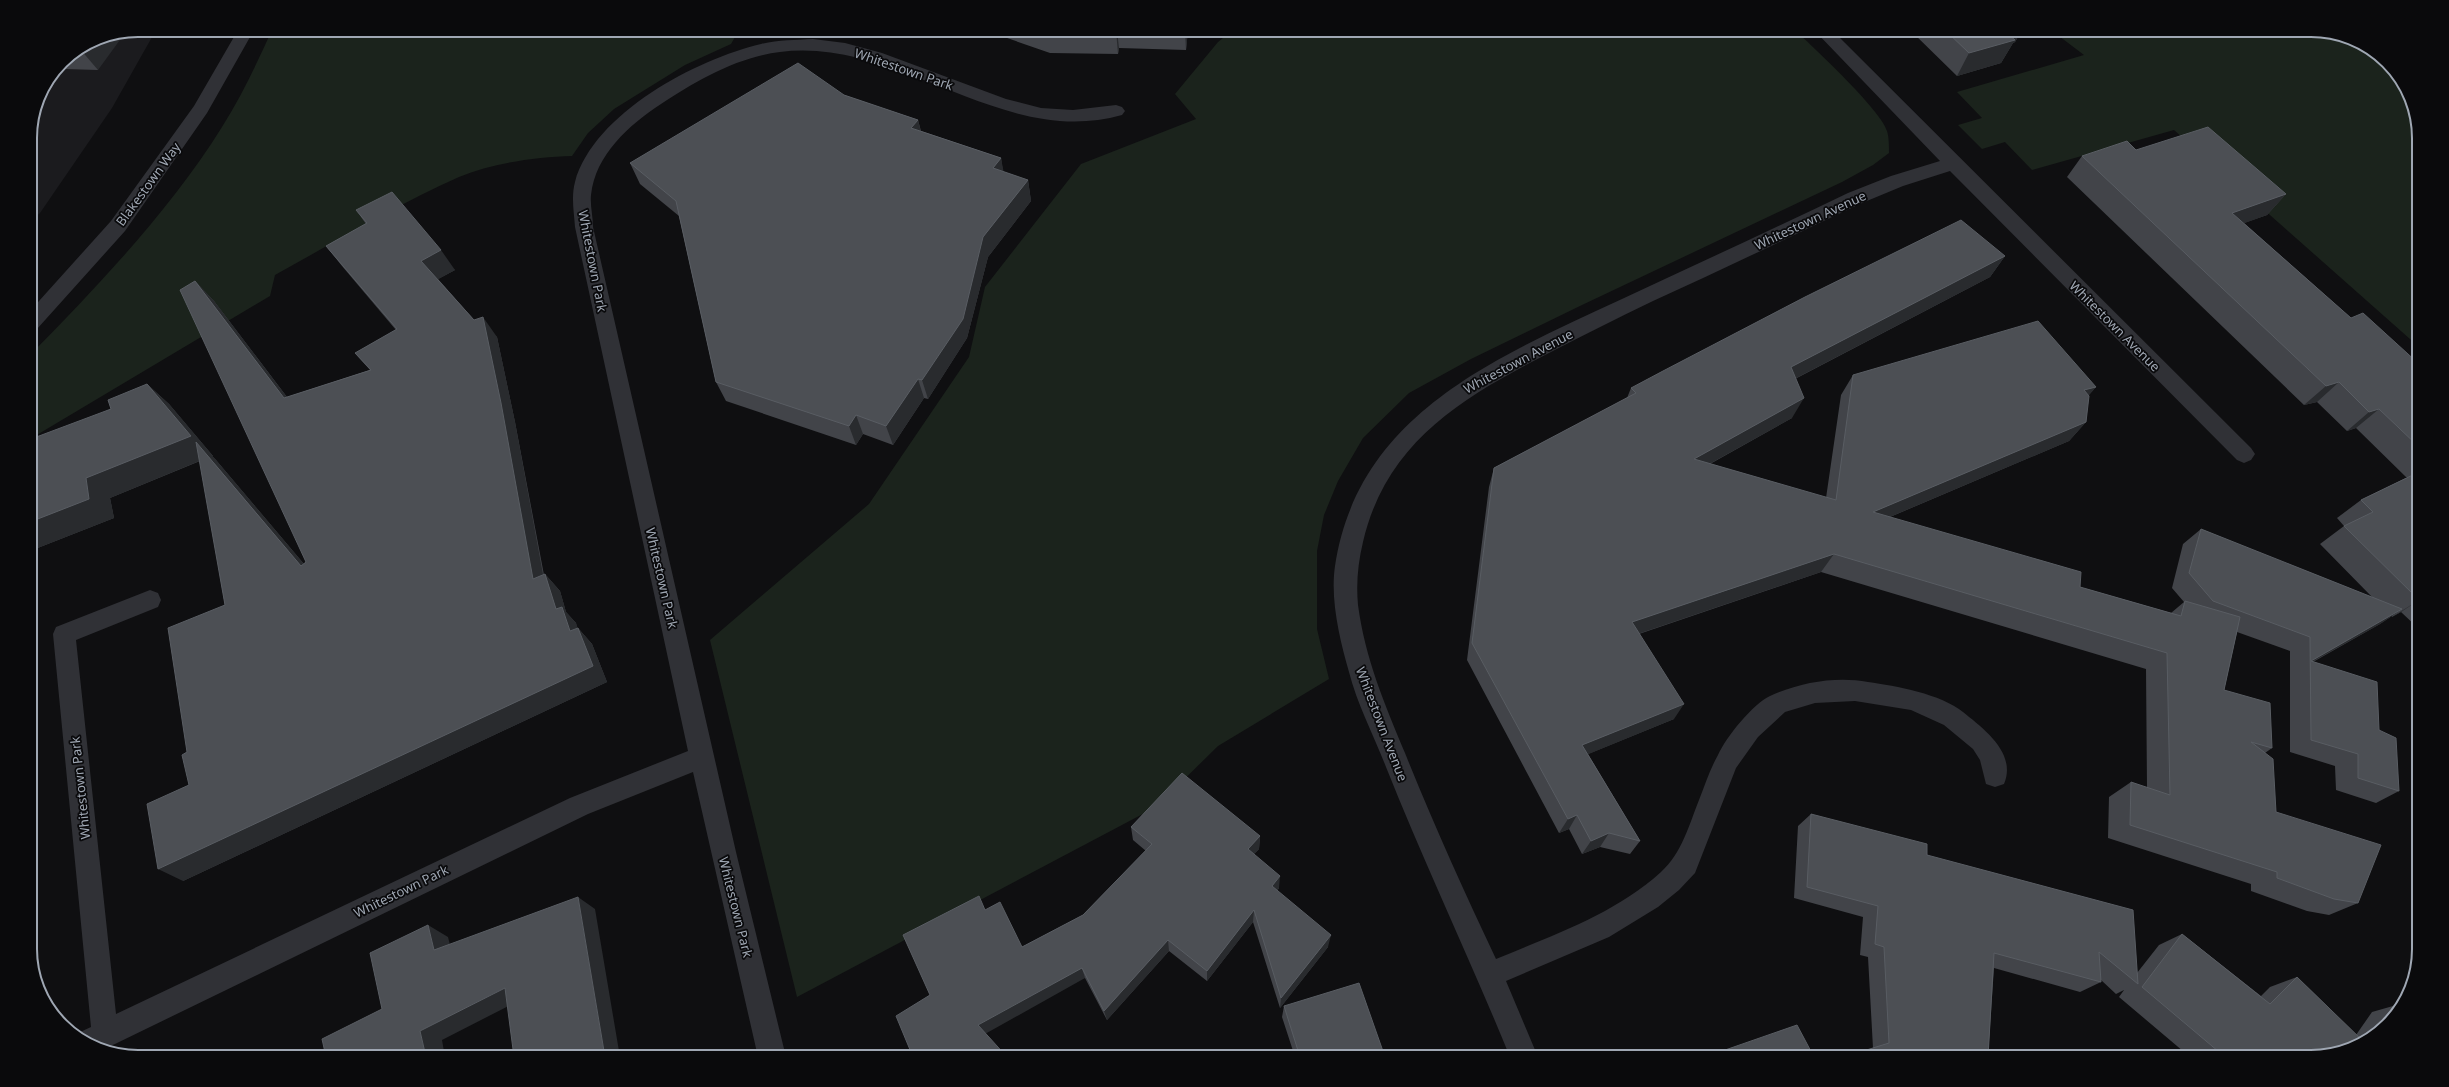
<svg xmlns="http://www.w3.org/2000/svg" width="2449" height="1087" font-family="'Noto Sans',sans-serif">
	<style>
		.built { fill: #1b1b1e }
		.green { fill: #1b231c }
		.lines { fill: none; stroke-linecap: round; stroke-linejoin: round }
		.minor { fill: #303136; fill-rule: evenodd }
		.wall { fill: #424449 }
		.shaded-wall { fill: #292b2e }
		.building { fill: #4c4f54; stroke: #595d63 }
		.labels { text-anchor: middle; dominant-baseline: central; stroke-width: 3.5; stroke-linejoin: round; paint-order: stroke }
		.street-label { font-size: 13px; fill: #9fa7b3; stroke: #0a0a0c }
		.rim { fill: none; stroke: #9fa7b3; stroke-width: 2 }
	</style>
	<rect width="100%" height="100%" fill="#0f0f11"/>
	<path class="built" d="M138,30H156L112,108L40,213L30,222V131L38,97L62,62L97,38Z"/>
	<path class="green" d="M272,30H739L731,44L685,65L614,109L588,133L572,156C536,157 493,163 459,177C396,205 335,242 275,275L270,296L30,439V355C98,286 171,209 222,127C242,95 257,63 272,30Z
		M1233,30H1795C1814,48 1881,110 1887,131C1889,137 1889,146 1889,153L1873,165L1842,182L1582,305L1471,359L1409,393L1363,438L1338,481L1324,515L1317,551V629L1329,679L1218,746L1156,807L797,997L710,640L869,504L969,357L985,287L1081,164L1196,119L1175,94L1218,42Z
		M2051,30H2311L2352,38L2401,78L2419,131V347L2174,130L2032,170L2005,142L1982,149L1958,125L1982,118L1957,92L2084,55Z"/>
	<g class="lines">
		<path class="minor" d="M238,30H254L207,113L125,231L37,329L30,331V311L111,221L194,106Z
			M1814,30H1832L2251,448L2255,454L2251,460L2244,463L2237,460L1950,171L1903,186L1862,203C1792,236 1723,269 1653,301C1617,318 1582,336 1547,354C1463,397 1386,442 1363,542C1358,563 1356,583 1358,605C1365,658 1385,705 1405,753C1433,823 1464,891 1496,959C1553,935 1615,914 1661,872C1682,853 1689,825 1699,800C1705,785 1710,769 1718,755C1726,737 1753,704 1770,696C1800,682 1837,676 1868,682C1896,686 1941,694 1963,712C1984,729 2017,753 2004,784L1995,787L1986,784L1980,760L1973,749L1944,725L1911,710L1855,701L1815,703L1785,712L1758,737L1736,768L1695,873L1679,890L1658,907L1609,937L1506,981L1538,1057H1510C1470,959 1425,865 1386,767C1374,736 1357,704 1349,672C1340,640 1330,600 1335,566C1358,413 1498,357 1622,299C1697,264 1773,229 1848,193L1891,176L1940,161Z
			M813,39L845,43L882,53L1006,99L1041,108L1073,110L1116,105L1122,107L1125,111L1122,115C1001,149 900,37 780,52C737,57 696,81 661,104C629,125 595,155 591,195C590,206 593,216 593,227L736,852L786,1057H758L693,772L588,814L115,1044C93,1053 95,1047 78,1033L91,1027L53,634L56,627L150,590L158,593L161,600L158,607L76,640L116,1014L570,798L688,751L575,227C574,212 571,197 575,182C594,113 697,59 761,44C778,40 795,40 813,39Z"/>
	</g>
	<path class="wall" d="M984,30H1188L1186,50L1119,48L1118,54L1050,53Z
		M1910,30H2022L2015,42L2013,43L2001,63L1957,76Z
		M97,38L98,70L65,69L36,108L38,97L62,62Z
		M844,95L918,120L921,131L1001,158L1003,172L1028,180L1031,201L988,257L967,338L928,399L924,398L893,445L863,434L856,445L726,401L716,382L679,216L640,184L630,163Z
		M2136,150L2286,194L2267,215L2244,223L2351,318L2419,364V629L2401,612L2392,617V616L2380,624L2313,662L2379,730L2399,791L2376,803L2336,790L2335,766L2290,752V651L2237,632L2224,690L2272,748L2265,753L2276,812L2358,903L2329,915L2307,911L2251,891V884L2108,838L2109,797L2131,782L2147,788L2146,669L1821,572L1639,634L1674,719L1588,754L1640,841L1630,854L1600,847L1582,854L1569,829L1559,833L1467,660L1489,487L1494,468L1627,398L1631,388L2005,256L1990,277L1795,379L1792,418L1710,464L1826,498L1841,395L1853,375L2096,387L2088,396L2086,422L2069,441L1890,517L2080,587L2171,613L2184,602L2172,588L2183,544L2201,529L2373,598L2320,544L2344,526L2337,518L2361,500L2408,477H2406L2356,428L2347,431L2317,402L2304,405L2067,177L2082,156Z
		M356,210L455,270L438,279L474,320L497,337L515,422L544,575L545,574L560,591L566,612L576,623L577,628H578L592,644L607,682L183,881L189,785L187,752L225,605L200,461L110,498L114,518L30,551V449L111,409L147,384L169,404L213,456H212L216,460L304,564L306,562L195,281L214,301L287,397L370,370L355,353L396,330L342,266L326,246L366,224Z
		M1811,814L1927,855L2137,973L2159,945L2182,934L2261,996L2270,987L2297,977L2356,1035L2372,1012L2400,1004L2371,1039L2311,1057H2190L2119,997L2124,990L2116,994L2101,980V982L2080,992L1994,968L1988,1057L1873,1048L1868,957L1860,955L1863,917L1794,898L1798,826Z
		M1131,827L1260,836L1259,849L1254,854L1279,888L1277,891L1328,947L1280,1008L1253,922L1207,981L1169,951L1107,1020L1085,978L930,995L986,910L1022,947L1083,915L1146,851L1133,840Z
		M1284,1006L1385,1057H1295L1282,1017Z"/>
	<path class="shaded-wall" d="M1116,30H1117L1119,48L1118,54Z
		M1185,30H1188L1186,50Z
		M1999,30H2022L2015,42L2013,43L2001,63L1957,76L1969,53Z
		M125,33L98,70L80,49L97,38Z
		M60,64L65,69L36,108L38,97Z
		M918,120L923,141L911,128Z
		M1001,158L1005,179L993,168Z
		M1028,180L1031,201L988,257L967,338L928,399L922,380L983,237Z
		M2286,194L2267,215L2214,234L2232,213Z
		M441,250L455,270L435,281L421,261Z
		M2005,256L1990,277L1779,387L1791,367Z
		M195,281L214,301L302,417L284,398Z
		M483,317L497,337L515,422L547,596L533,579Z
		M918,379L924,398L893,445L886,426Z
		M2339,382L2317,402L2304,405L2326,386Z
		M147,384L169,404L213,456H212L216,460L320,583L301,566L209,457L110,498L114,518L30,551V522L86,478Z
		M2096,387L2079,406L2084,390Z
		M1804,398L1792,418L1684,478L1694,459Z
		M2379,409L2356,428L2347,431L2369,412Z
		M856,415L863,434L856,445L849,426Z
		M2086,422L2069,441L1859,530L1873,512Z
		M1834,554L1821,572L1623,639L1632,622Z
		M545,574L560,591L566,612L576,623L584,647L570,631L556,609Z
		M2419,600L2401,612L2392,617Z
		M2402,609L2380,624L2310,663V661Z
		M578,628L592,644L607,682L183,881L158,869Z
		M1684,704L1674,719L1574,760L1582,745Z
		M1577,815L1569,829L1559,833L1568,819Z
		M1609,833L1600,847L1582,854L1591,841Z
		M1260,836L1259,849L1247,862L1248,849Z
		M1280,876L1279,888L1271,899L1272,886Z
		M578,897L595,909L620,1057H605Z
		M1254,910L1253,922L1207,981V971Z
		M428,925L448,937L454,961L434,950Z
		M1331,935L1328,947L1280,1008L1281,998Z
		M1168,940L1169,951L1107,1020L1104,1011Z
		M1082,968L1085,978L985,1034L978,1025Z
		M505,988L524,998L442,1040L445,1057H426L420,1031Z"/>
	<path class="building" d="M1047,30H1116V31Z
		M1945,30H2003L2015,40L1969,53Z
		M798,63L844,95L918,120L911,128L1001,158L993,168L1028,180L983,237L963,319L922,380L918,379L886,426L856,415L849,426L716,382L676,201L630,163Z
		M2208,127L2286,194L2232,213L2351,318L2363,313L2419,364V447L2379,409L2369,412L2339,382L2326,386L2082,156L2127,141L2136,150Z
		M392,192L441,250L421,261L474,320L483,317L501,403L533,579L545,574L556,609L562,607L570,631L578,628L593,666L158,869L147,804L189,785L182,755L187,752L168,628L225,605L196,442L301,566L306,562L180,290L195,281L284,398L371,370L355,353L397,329L326,246L367,223L356,210Z
		M1961,220L2005,256L1791,367L1804,398L1694,459L1836,500L1853,375L2038,321L2096,387L2084,390L2089,396L2086,422L1873,512L2081,572L2080,587L2181,616L2185,601L2240,617L2224,690L2270,703L2272,748L2251,742L2273,759L2276,812L2381,845L2358,903L2334,899L2277,878V872L2130,825L2131,782L2170,795L2167,653L1834,554L1632,622L1684,704L1582,745L1640,841L1609,833L1591,841L1577,815L1568,819L1472,643L1494,468L1636,393L1631,388L1663,371L1805,297Z
		M147,384L191,436L86,478L89,499L30,522V449L33,448L31,439L111,409L108,400Z
		M2419,472V600L2344,526L2373,512L2361,500Z
		M2201,529L2402,609L2311,661L2377,682L2379,730L2396,738L2399,791L2358,778V754L2311,740L2310,637L2213,601L2189,573Z
		M1182,773L1260,836L1248,849L1280,876L1272,886L1331,935L1281,998L1254,910L1207,971L1168,940L1104,1011L1082,968L978,1025L1007,1057H913L896,1016L930,995L903,935L979,896L985,910L1000,902L1022,947L1083,915L1152,844L1131,827Z
		M1811,814L1927,844V855L2133,910L2138,984L2099,952L2101,982L1994,953L1988,1057H1844L1889,1043L1884,947L1875,944L1878,906L1807,887Z
		M578,897L605,1057H514L505,988L420,1031L426,1057H326L322,1039L382,1009L370,953L428,925L434,950Z
		M2182,934L2270,1004L2297,977L2363,1041L2311,1057H2225L2142,987Z
		M1359,983L1385,1057H1300L1284,1006Z
		M1797,1025L1814,1057H1705Z"/>
	<g class="labels">
		<g class="street-label">
			<text transform="translate(904 69) rotate(19)">Whitestown Park</text>
			<text transform="translate(148 184) rotate(-54)">Blakestown Way</text>
			<text transform="translate(1810 220) rotate(-25)">Whitestown Avenue</text>
			<text transform="translate(593 261) rotate(79)">Whitestown Park</text>
			<text transform="translate(2115 326) rotate(45)">Whitestown Avenue</text>
			<text transform="translate(1518 361) rotate(-28)">Whitestown Avenue</text>
			<text transform="translate(662 578) rotate(77)">Whitestown Park</text>
			<text transform="translate(1382 724) rotate(69)">Whitestown Avenue</text>
			<text transform="translate(80 788) rotate(-96)">Whitestown Park</text>
			<text transform="translate(401 891) rotate(-26)">Whitestown Park</text>
			<text transform="translate(736 907) rotate(76)">Whitestown Park</text>
		</g>
	</g>
	<path d="M0 0H2449V1087H0ZM138 37H2311A101 101 0 0 1 2412 138V949A101 101 0 0 1 2311 1050H138A101 101 0 0 1 37 949V138A101 101 0 0 1 138 37Z" fill="#0a0a0c" fill-rule="evenodd"/>
	<path class="rim" d="M138 37H2311A101 101 0 0 1 2412 138V949A101 101 0 0 1 2311 1050H138A101 101 0 0 1 37 949V138A101 101 0 0 1 138 37Z"/>
</svg>
